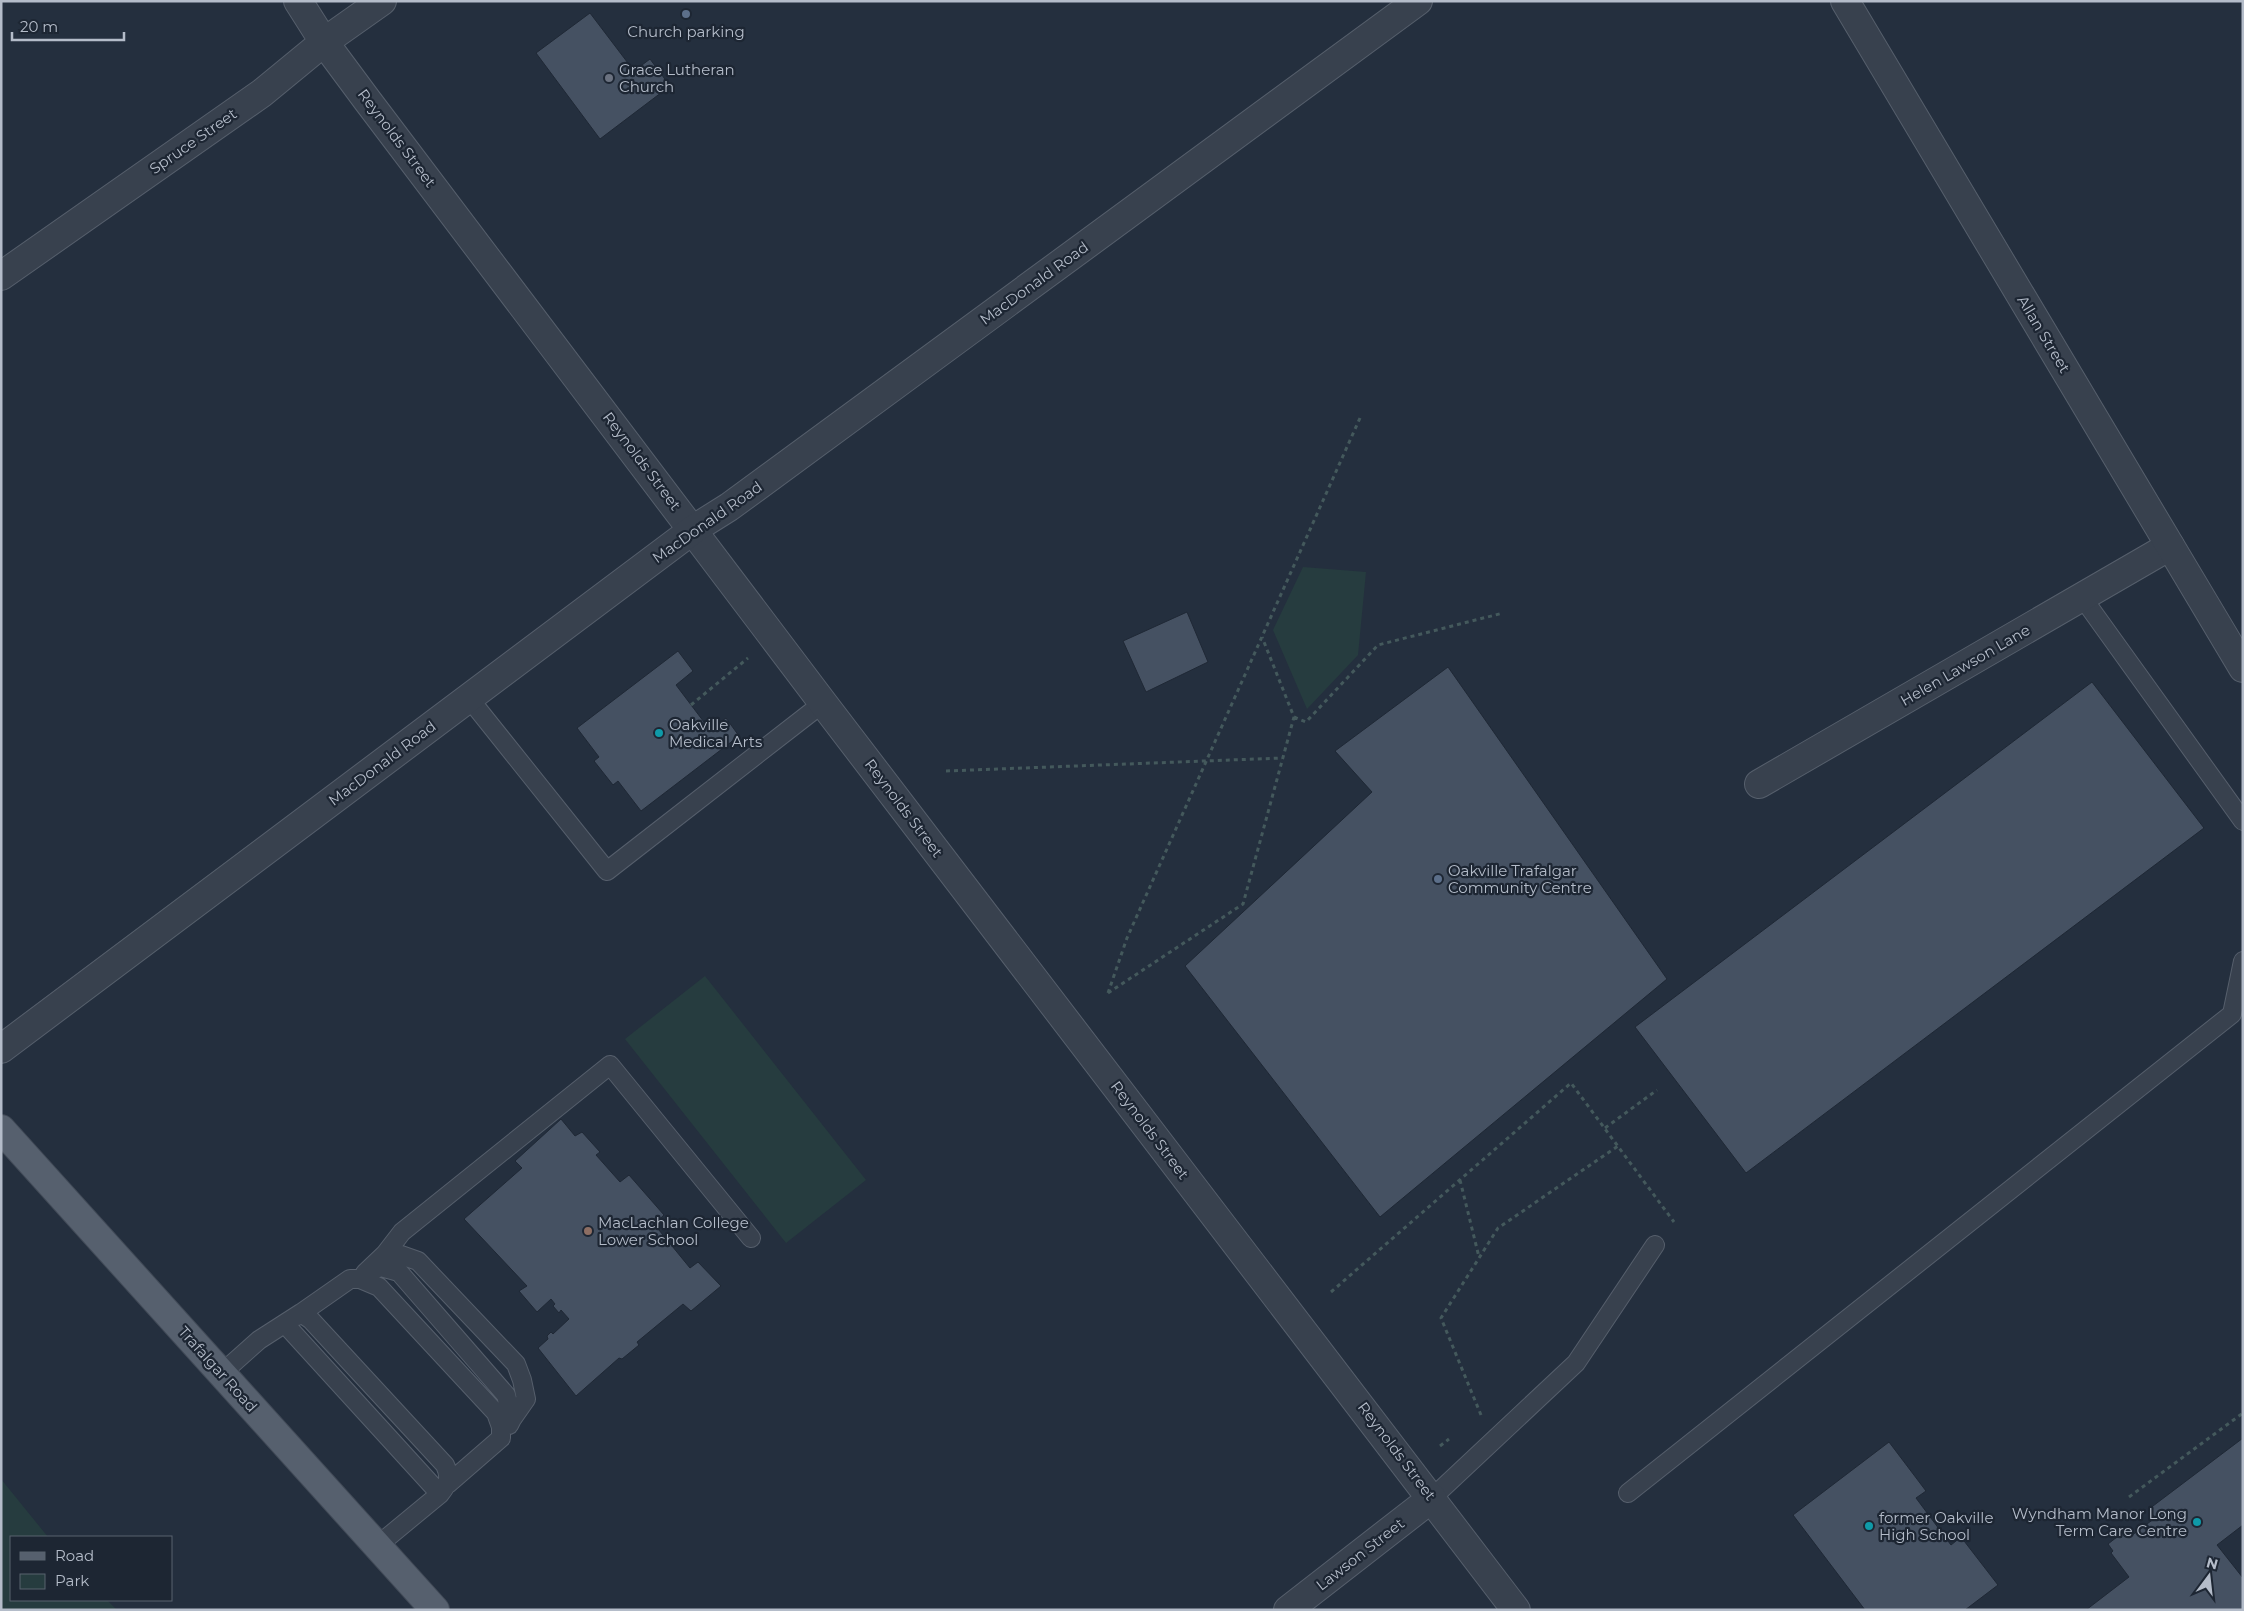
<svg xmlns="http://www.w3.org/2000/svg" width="2244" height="1611" font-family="Montserrat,sans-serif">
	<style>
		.green { fill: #263c3f }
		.building { fill: #455162; stroke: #1f2835 }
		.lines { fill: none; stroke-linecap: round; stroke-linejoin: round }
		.service-casing { stroke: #565f6c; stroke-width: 20 }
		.minor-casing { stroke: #565f6c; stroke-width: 30 }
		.tertiary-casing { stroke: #565f6c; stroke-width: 30 }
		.primary-casing { stroke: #414a57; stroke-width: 30 }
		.path { stroke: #44595c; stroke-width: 3; stroke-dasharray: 4 4; stroke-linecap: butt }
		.service { stroke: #38414e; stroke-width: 18 }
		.minor { stroke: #38414e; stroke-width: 28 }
		.tertiary { stroke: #38414e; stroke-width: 28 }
		.primary { stroke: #56606e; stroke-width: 28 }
		.service-dot { fill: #5c6f8a; stroke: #1d2633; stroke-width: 2 }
		.worship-dot { fill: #6b7280; stroke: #1d2633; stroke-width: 2 }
		.culture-dot { fill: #0f9aa8; stroke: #1d2633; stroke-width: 2 }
		.education-dot { fill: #8d6e63; stroke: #1d2633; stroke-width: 2 }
		.labels { text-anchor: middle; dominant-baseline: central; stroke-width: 4.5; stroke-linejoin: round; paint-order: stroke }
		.poi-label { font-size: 15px; fill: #b4bcc9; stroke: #1d2633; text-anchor: start }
		.street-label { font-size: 15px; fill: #b4bcc9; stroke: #1d2633 }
	</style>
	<rect width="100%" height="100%" fill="#242f3e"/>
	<path class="green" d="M1303,567L1366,572L1358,655L1307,709L1273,630Z
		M705,976L866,1180L786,1243L625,1039Z
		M1,1479L48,1537H11V1600H107L117,1610H1Z"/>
	<path class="building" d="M590,13L634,71L650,59L670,86L600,139L536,53Z
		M1187,612L1208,662L1146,692L1123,641Z
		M678,651L693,671L676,685L710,730L726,718L739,736L641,811L618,781L613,785L594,761L599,757L577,728Z
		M1448,667L1667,979L1380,1217L1185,966L1372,792L1335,751Z
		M2092,682L2204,828L1746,1173L1635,1027Z
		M561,1119L575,1136L582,1132L600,1152L596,1155L620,1182L629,1175L664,1215L654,1224L690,1268L698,1262L721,1286L691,1311L683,1304L637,1342L639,1345L622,1359L619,1358L576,1396L538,1348L548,1339L547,1336L551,1332L553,1334L569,1319L561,1310L559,1313L553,1306L555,1304L551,1299L537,1312L519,1291L527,1286L464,1219L522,1168L515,1161Z
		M2243,1438V1525L2217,1545L2243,1578V1610H2086L2129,1577L2111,1553L2113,1551L2108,1544L2126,1530L2131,1536L2155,1518L2149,1509Z
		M1889,1442L1926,1491L1916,1498L1951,1545L1961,1537L1998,1585L1965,1610H1865L1793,1515Z"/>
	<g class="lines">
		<defs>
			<path id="service" d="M2082,597L2243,821
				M468,697L607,871L823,703
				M385,1254L402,1232L610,1065L751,1238
				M365,1273L385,1254L401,1255L418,1261L516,1364L522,1380L526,1399L512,1419
				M366,1273L381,1267L399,1272L506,1395L512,1419L509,1425
				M297,1316L350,1279H360L379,1287L496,1413L501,1427V1438L448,1484
				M285,1324L440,1494
				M222,1373L259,1340L301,1313L311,1320L445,1465C451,1478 448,1484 440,1494L377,1546
				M1628,1493L2232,1014L2243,961
				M1432,1498L1576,1363L1655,1245"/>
			<path id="minor" d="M298,1L324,42L367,100L823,703L1516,1610
				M1,276L262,93L324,42L382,1
				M1759,784L2170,546
				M1288,1610L1432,1498"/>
			<path id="tertiary" d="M1845,1L2243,668
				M1,1049L694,529L729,507L1418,1"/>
			<path id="primary" d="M1,1129L435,1610"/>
		</defs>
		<use href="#service" class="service-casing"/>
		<use href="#minor" class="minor-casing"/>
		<use href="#tertiary" class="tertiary-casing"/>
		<use href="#primary" class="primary-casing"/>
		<path class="path" d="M691,705L748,658
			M1294,717L1306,722L1378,645L1503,613
			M946,771L1282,758
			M1108,993L1127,938L1360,418
			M1108,993L1243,904L1294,717L1262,637
			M1605,1128L1657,1090
			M1460,1180L1479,1257
			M1331,1292L1571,1083L1674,1222
			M1481,1415L1441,1318L1498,1228L1618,1146
			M1440,1446L1449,1439
			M2129,1497L2243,1413"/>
		<use href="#service" class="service"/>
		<use href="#minor" class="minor"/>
		<use href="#tertiary" class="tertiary"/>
		<use href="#primary" class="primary"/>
	</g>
	<g class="service-dot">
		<circle cx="686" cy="14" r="5"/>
		<circle cx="1438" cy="879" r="5"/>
	</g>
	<circle class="worship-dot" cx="609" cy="78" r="5"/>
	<g class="culture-dot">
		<circle cx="659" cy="733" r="5"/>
		<circle cx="2197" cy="1522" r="5"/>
		<circle cx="1869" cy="1526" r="5"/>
	</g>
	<circle class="education-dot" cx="588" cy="1231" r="5"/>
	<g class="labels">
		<g class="poi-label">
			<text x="686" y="31" text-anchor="middle">Church parking</text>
			<text x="619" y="69">Grace Lutheran<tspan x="619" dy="17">Church</tspan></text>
			<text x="669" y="724">Oakville<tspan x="669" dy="17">Medical Arts</tspan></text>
			<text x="1448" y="870">Oakville Trafalgar<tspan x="1448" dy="17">Community Centre</tspan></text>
			<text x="598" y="1222">MacLachlan College<tspan x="598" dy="17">Lower School</tspan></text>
			<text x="2187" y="1513" text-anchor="end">Wyndham Manor Long<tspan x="2187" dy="17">Term Care Centre</tspan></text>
			<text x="1879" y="1517">former Oakville<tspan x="1879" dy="17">High School</tspan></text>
		</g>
		<g class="street-label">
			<text transform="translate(397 138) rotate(53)">Reynolds Street</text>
			<text transform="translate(193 141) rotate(-35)">Spruce Street</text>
			<text transform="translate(1034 283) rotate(-36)">MacDonald Road</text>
			<text transform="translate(2044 334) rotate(59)">Allan Street</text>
			<text transform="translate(642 461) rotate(53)">Reynolds Street</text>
			<text transform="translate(707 522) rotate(-35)">MacDonald Road</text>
			<text transform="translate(1965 665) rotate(-30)">Helen Lawson Lane</text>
			<text transform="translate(382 763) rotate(-37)">MacDonald Road</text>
			<text transform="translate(904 808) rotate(53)">Reynolds Street</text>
			<text transform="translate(1150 1130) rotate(53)">Reynolds Street</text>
			<text transform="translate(218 1369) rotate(48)">Trafalgar Road</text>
			<text transform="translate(1397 1451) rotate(53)">Reynolds Street</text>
			<text transform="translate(1360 1554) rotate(-38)">Lawson Street</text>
		</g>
	</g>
	<rect width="2244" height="1611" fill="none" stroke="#b4bcc9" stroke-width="5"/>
	<rect x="10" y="1536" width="162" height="65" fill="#1d2633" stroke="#59626f"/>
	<rect x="20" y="1552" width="25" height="8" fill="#56606e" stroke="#59626f"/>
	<text x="55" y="1561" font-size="15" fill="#b4bcc9">Road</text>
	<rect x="20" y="1574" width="25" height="15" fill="#263c3f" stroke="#59626f"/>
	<text x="55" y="1586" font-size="15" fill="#b4bcc9">Park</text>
	<g transform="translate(2209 1576) rotate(15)" stroke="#1d2633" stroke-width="4" paint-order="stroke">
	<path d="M0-4L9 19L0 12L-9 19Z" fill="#b4bcc9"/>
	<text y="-8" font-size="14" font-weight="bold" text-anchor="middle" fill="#b4bcc9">N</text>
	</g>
	<path d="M12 32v8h112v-8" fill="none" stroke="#b4bcc9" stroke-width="2.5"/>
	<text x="20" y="32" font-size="15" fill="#b4bcc9" stroke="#1d2633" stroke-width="4" paint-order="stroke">20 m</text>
</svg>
